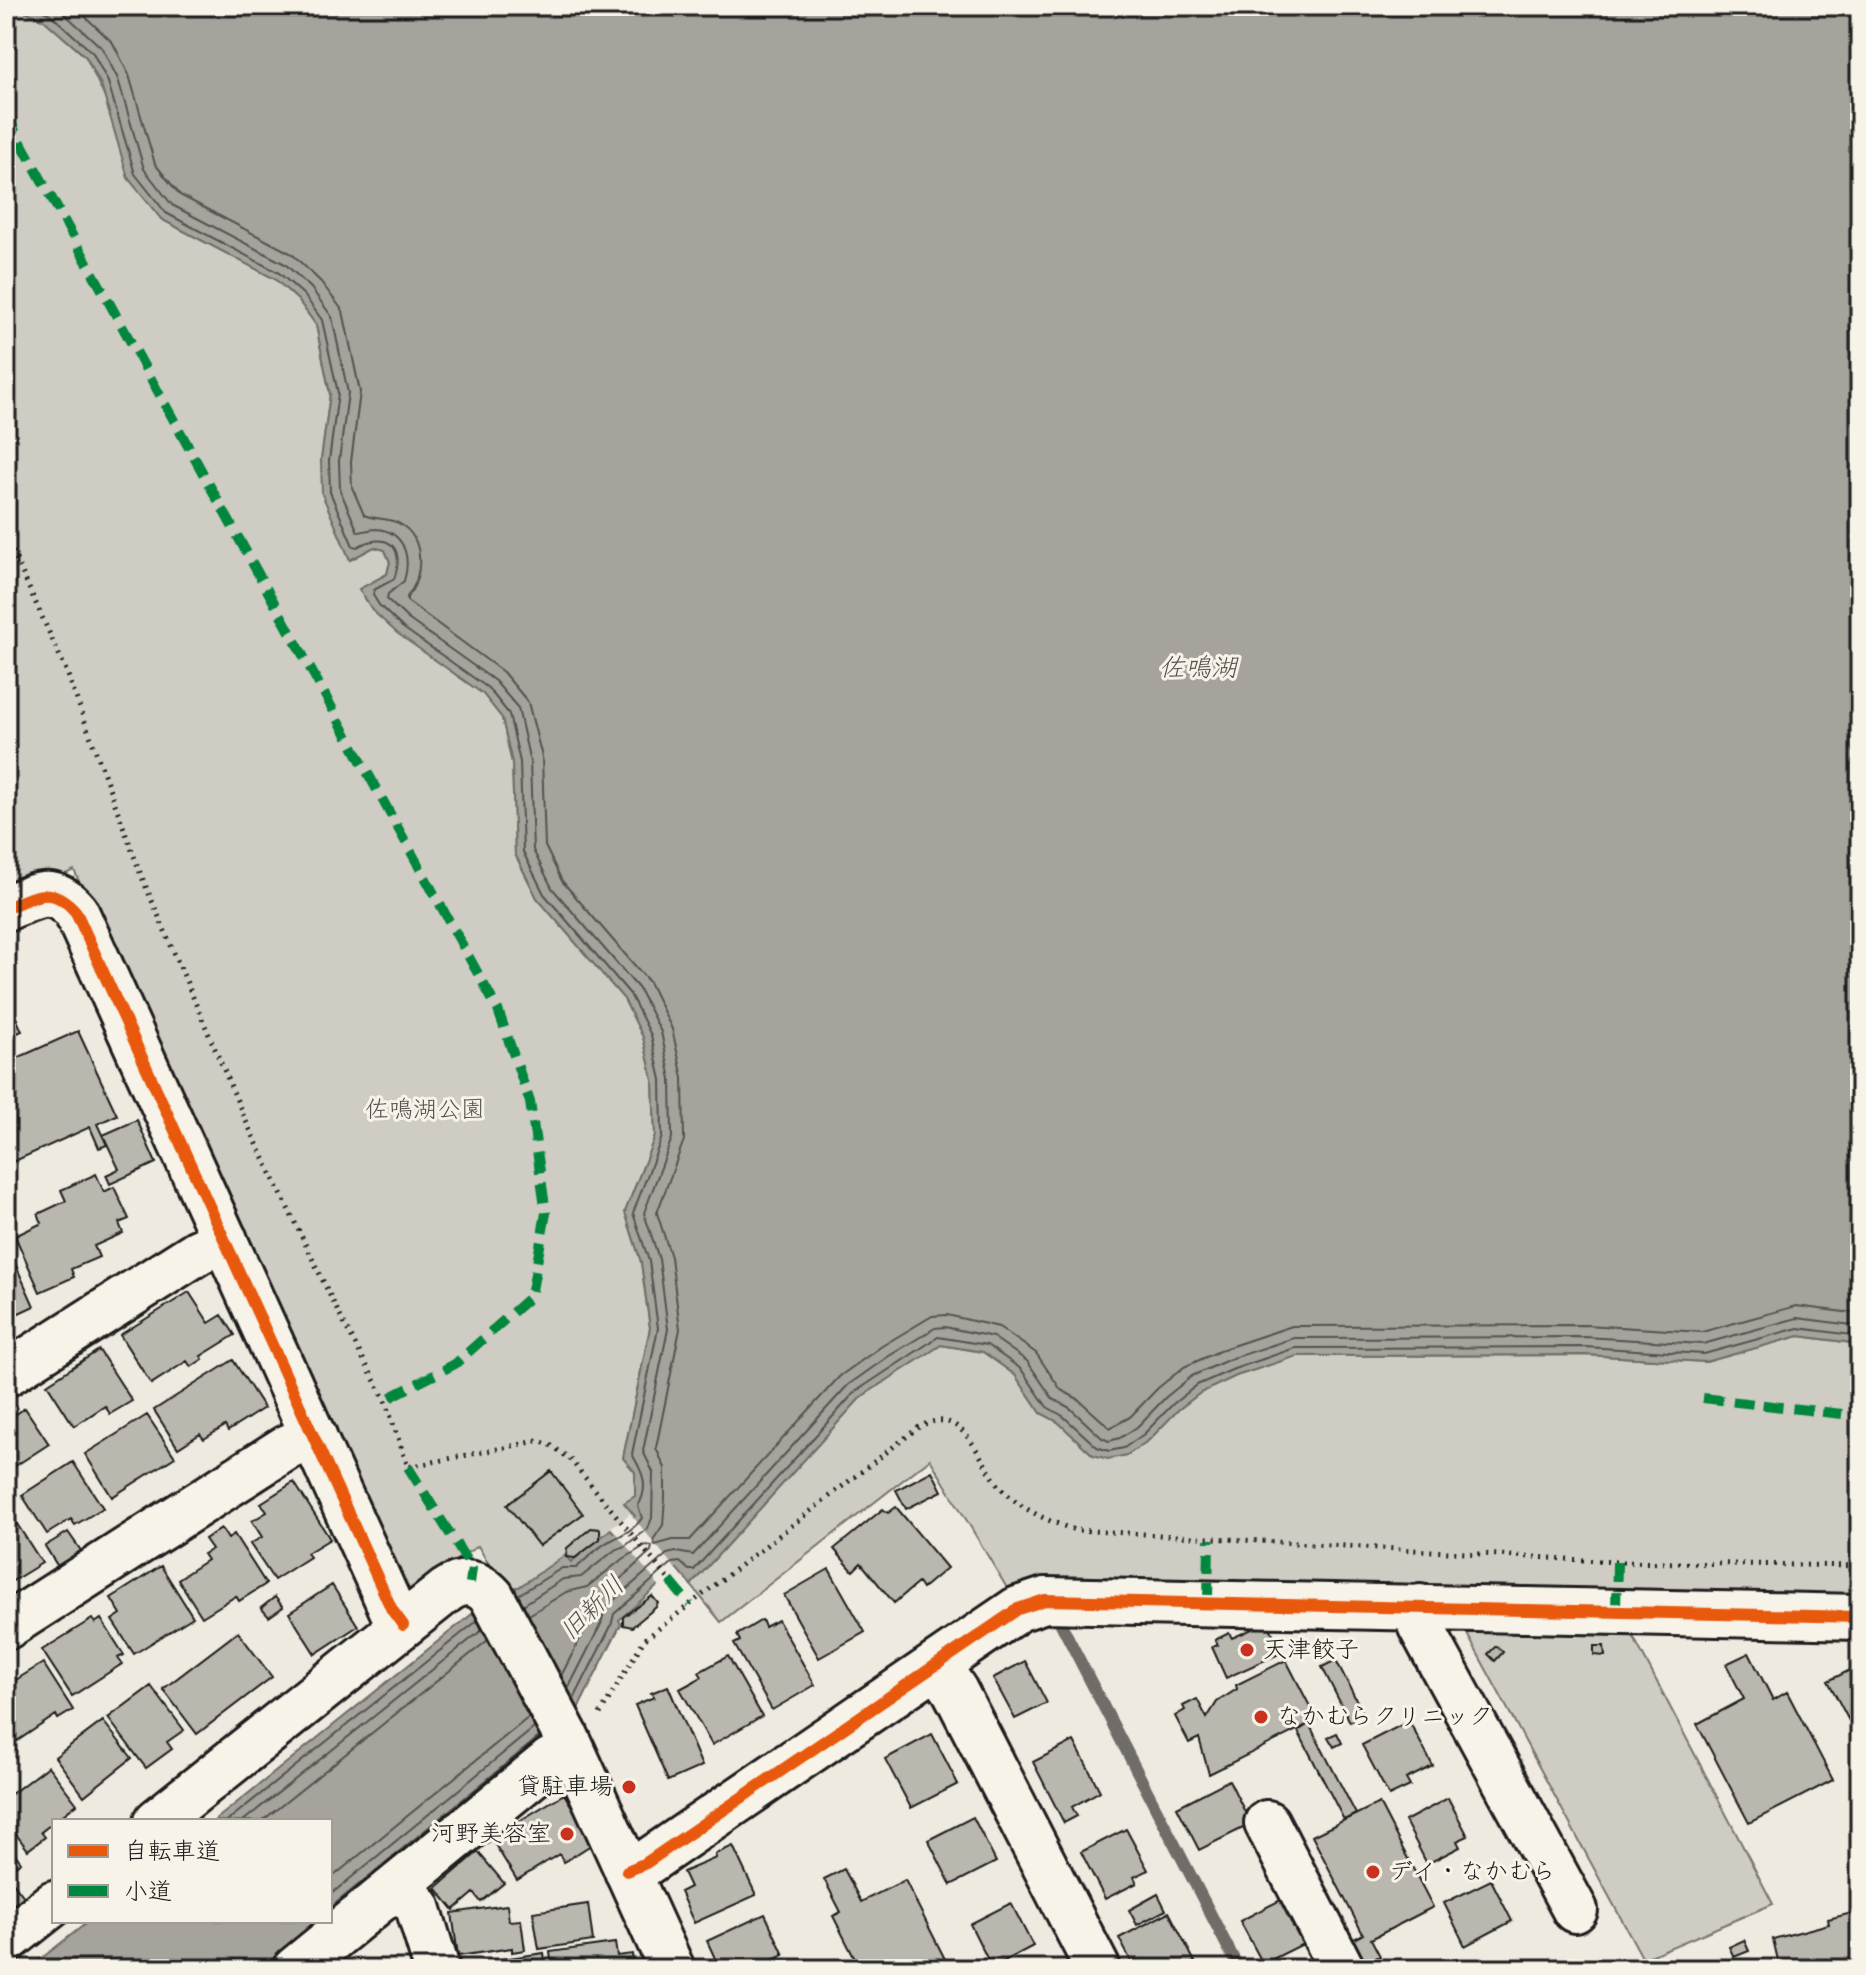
<svg xmlns="http://www.w3.org/2000/svg" width="1866" height="1975" font-family="Kalam,'Klee One',sans-serif">
	<style>
		.green { fill: #cfccc3; stroke: #767470; stroke-width: 2 }
		.water { fill: #a6a39d; stroke: #6f6d69; stroke-width: 2 }
		.pier { fill: #eeeae0 }
		.lines { fill: none; stroke-linecap: round; stroke-linejoin: round }
		.shore { stroke: #535250; stroke-width: 2 }
		.stream { stroke: #6f6d69; stroke-width: 12 }
		.building { fill: #bab7af; stroke: #1c1c1c; stroke-width: 2 }
		.minor-casing { stroke: #1c1c1c; stroke-width: 50 }
		.path { stroke: #1c1c1c; stroke-width: 5; stroke-dasharray: 2 6; stroke-linecap: butt }
		.minor { stroke: #f7f3e8; stroke-width: 44 }
		.quiet { stroke: #00873e; stroke-width: 10; stroke-dasharray: 20 10; stroke-linecap: butt }
		.cycleway-casing { stroke: #f7f3e8; stroke-width: 17 }
		.cycleway { stroke: #e8590c; stroke-width: 12 }
		.poi-dot { fill: #c8321e; stroke: #f7f3e8; stroke-width: 3 }
		.labels { text-anchor: middle; dominant-baseline: central; stroke-width: 6; stroke-linejoin: round; paint-order: stroke }
		.park-label { font-size: 24px; fill: #52514e; stroke: #f7f3e8 }
		.poi-label { font-size: 24px; fill: #1c1c1c; stroke: #f7f3e8; text-anchor: start }
		.water-label { font-size: 26px; font-style: italic; fill: #535250; stroke: #f7f3e8 }
	</style>
	<rect width="100%" height="100%" fill="#eeeae0"/>
	<filter id="ink" filterUnits="userSpaceOnUse"><feTurbulence type="fractalNoise" baseFrequency=".0125" numOctaves="2"/><feDisplacementMap in="SourceGraphic" scale="16" xChannelSelector="R" yChannelSelector="G"/><feConvolveMatrix kernelMatrix="1 2 1 2 8 2 1 2 1" color-interpolation-filters="sRGB"/></filter>
	<g filter="url(#ink)">
		<path class="green" d="M6,9H21L44,20L86,57L161,219L275,279L298,300L316,325L330,394L321,460L350,560L374,547L385,550L390,562L387,574L360,589L483,694L502,718L512,763L515,854L537,898L624,999L643,1037L653,1080L655,1136L625,1212L641,1262L650,1328L623,1458L635,1472V1516L613,1532L611,1530L571,1562L565,1556L519,1587L503,1588L478,1546L404,1593L343,1471L74,870L6,901Z
			M1799,1336L1860,1344V1596L1010,1593L930,1459L721,1622L691,1585L861,1397L941,1345L983,1352L1015,1375L1041,1413L1058,1422L1093,1455H1127L1149,1440L1178,1410L1200,1393L1236,1376L1297,1356L1585,1355L1706,1362Z
			M1466,1632L1633,1636L1773,1904L1643,1959Z"/>
		<path class="water" d="M6,6H1860V1344L1799,1336L1706,1362L1585,1355L1297,1356L1236,1376L1200,1393L1178,1410L1149,1440L1127,1455L1108,1459L1093,1455L1058,1422L1041,1413L1015,1375L983,1352L941,1345L861,1397L691,1585L677,1569L619,1620L621,1624L579,1707L574,1721L330,1918V1821H214L502,1590L519,1587L565,1555L571,1562L611,1529L613,1532L635,1516L624,1503L635,1496V1472L623,1458L650,1328L641,1262L625,1212L655,1136L653,1080L643,1037L624,999L537,898L515,854L512,763L502,718L483,694L397,633L373,611L359,589L387,574L390,562L385,550L374,547L350,560L322,494L321,460L330,394L316,325L298,300L275,279L161,219L128,178L101,85L86,57L44,20L21,9H6Z
			M89,1921H326L268,1969H28Z"/>
		<path class="pier" d="M629,1512L679,1573L661,1588L611,1527L629,1515Z"/>
		<g class="lines">
			<path class="shore" d="M33,6L50,14L93,53L108,82L135,174L166,213L279,273L304,295L322,320L338,393L329,461L330,492L353,546L357,547C387,531 406,546 394,579L374,590L373,595L379,605L402,627L488,688L509,714L520,762L523,852L544,894L630,994L651,1035L661,1080L662,1137L633,1213L649,1261L658,1328L632,1454C642,1471 650,1486 638,1506L642,1518C635,1529 623,1534 612,1540C599,1545 587,1559 576,1568H562L518,1595
				M56,6L102,48L118,79L144,169L172,205L285,264L311,288L332,317L348,393L339,461L340,490L358,532C364,532 369,529 376,529C405,531 411,558 404,581L388,594L387,599L408,619L495,681L518,708L530,762L533,850L552,888L639,989L661,1032L671,1079L672,1138L644,1213L659,1259L668,1329L643,1451L653,1472L652,1518L648,1528L625,1546L615,1550L581,1577L563,1579L523,1605
				M74,6L113,43L129,75L155,164L180,195L292,254L321,282L343,311L360,392L351,462L352,487L364,515C374,520 388,517 400,524C425,538 424,577 407,597V601L503,672L528,702L542,757L545,846L562,881L649,982L672,1029L683,1078L684,1140L657,1213L671,1257L680,1329L656,1448L665,1468V1497L663,1525L653,1540L655,1545L673,1540H690L840,1376L882,1346L932,1316L947,1315L999,1327L1036,1353L1061,1390L1078,1399L1110,1428L1130,1417L1158,1388L1184,1367L1226,1348L1292,1326L1586,1325L1702,1332L1796,1306L1860,1314
				M529,1615L566,1592L587,1587L620,1561L646,1545L652,1546L651,1551L596,1601L589,1621L561,1676
				M568,1689L601,1624L605,1608L667,1554L676,1552L693,1555L848,1385L889,1356L935,1328L945,1327L993,1337L1027,1361L1053,1399L1070,1408L1102,1438L1109,1441L1120,1438L1137,1427L1166,1397L1192,1376L1230,1359L1294,1338L1585,1337L1703,1344L1797,1318L1860,1326
				M574,1699L611,1626L614,1614L672,1563L680,1562L689,1570H694L855,1392L938,1337L987,1345L1021,1369L1047,1407L1063,1416L1097,1447L1109,1451L1124,1448L1144,1434L1173,1404L1197,1385L1234,1369L1295,1348L1585,1347L1704,1354L1798,1328L1860,1336
				M227,1821L477,1621
				M243,1821L482,1630
				M262,1821L488,1640
				M330,1879L529,1717
				M330,1895L534,1728
				M330,1908L539,1737"/>
			<path class="stream" d="M1061,1624L1239,1969"/>
		</g>
		<path class="building" d="M6,996L22,1031L6,1038Z
			M78,1031L117,1115L97,1124L107,1145L99,1148L90,1127L6,1165V1063Z
			M137,1120L156,1163L110,1184L106,1175L119,1169L103,1135Z
			M96,1174L104,1192L114,1187L129,1219L119,1223L123,1233L94,1246L99,1257L71,1269L74,1277L40,1292L15,1236L42,1223L38,1214L66,1201L61,1190Z
			M6,1193L14,1194L11,1213L6,1212Z
			M9,1250L34,1306L6,1319L11,1328L6,1331V1251Z
			M189,1292L209,1323L222,1315L235,1335L201,1356L203,1359L191,1367L187,1361L151,1384L120,1335Z
			M99,1350L132,1401L110,1414L105,1406L74,1426L47,1384Z
			M233,1360L264,1408L228,1431L225,1426L204,1439L200,1434L178,1448L154,1410Z
			M25,1408L49,1444L6,1472V1421Z
			M147,1415L175,1457L112,1497L85,1454Z
			M73,1462L103,1508L75,1525L71,1519L47,1534L22,1495Z
			M551,1471L583,1514L539,1546L507,1505Z
			M932,1471L942,1491L906,1509L896,1490Z
			M294,1482L330,1539L307,1553L310,1557L274,1580L250,1544L262,1537L252,1521L267,1512L261,1503Z
			M896,1507L947,1568L922,1589L918,1583L894,1603L861,1563L853,1571L834,1549L883,1509L888,1513Z
			M8,1510L42,1563L6,1585V1511Z
			M221,1528L228,1539L234,1534L266,1584L239,1601L236,1596L202,1617L178,1579L207,1560L203,1554L212,1549L205,1539Z
			M591,1528L600,1529V1539L575,1558L566,1557L567,1548Z
			M68,1532L84,1555L60,1570L45,1546Z
			M161,1566L193,1617L134,1654L112,1620L121,1614L111,1598Z
			M829,1569L865,1632L819,1658L784,1595Z
			M332,1585L358,1626L315,1654L289,1613Z
			M652,1596L658,1603L656,1607L632,1627L623,1625V1617Z
			M275,1597L283,1607L269,1617L261,1608Z
			M92,1619L95,1623L101,1619L124,1655L118,1658L122,1664L72,1696L42,1650Z
			M762,1620L765,1627L778,1620L815,1685L772,1710L734,1644L740,1641L737,1635Z
			M1268,1622L1281,1653L1226,1678L1212,1647L1218,1645L1215,1640L1229,1633L1232,1638Z
			M238,1632L272,1677L197,1734L163,1689Z
			M1496,1646L1503,1652L1495,1661L1488,1654Z
			M1594,1646H1604L1605,1656L1594,1655Z
			M1749,1653L1773,1700L1787,1692L1833,1780L1749,1823L1697,1724L1744,1699L1726,1664Z
			M728,1656L762,1716L712,1745L680,1689L702,1677L699,1672Z
			M1286,1660L1317,1720L1209,1774L1199,1738L1189,1743L1175,1716L1185,1710L1183,1706L1197,1699L1207,1718L1217,1702L1237,1689L1236,1685Z
			M1336,1660L1364,1715L1350,1722L1322,1667Z
			M1025,1661L1047,1703L1015,1719L993,1678Z
			M43,1663L73,1710L58,1719L56,1715L17,1741L6,1725V1686Z
			M1860,1665V1735L1857,1736L1828,1681Z
			M151,1686L184,1730L167,1742L172,1749L146,1768L108,1718Z
			M668,1686L702,1766L668,1781L635,1705L654,1697L651,1693Z
			M103,1721L132,1758L84,1796L55,1757Z
			M1409,1721L1433,1766L1406,1779L1410,1786L1389,1796L1362,1745Z
			M1309,1724L1356,1814L1344,1820L1298,1731Z
			M1337,1733L1342,1743L1334,1747L1328,1737Z
			M932,1734L958,1784L911,1808L885,1759Z
			M1074,1741L1100,1791L1072,1807L1077,1816L1064,1823L1033,1762Z
			M48,1766L77,1804L41,1832L45,1837L28,1850L6,1821V1798Z
			M1229,1780L1251,1824L1199,1850L1177,1807Z
			M564,1794L594,1843L564,1862L559,1854L517,1880L491,1838Z
			M1448,1798L1468,1836L1457,1841L1460,1847L1427,1864L1405,1821Z
			M1379,1803L1433,1907L1371,1939L1380,1956L1360,1967L1347,1943L1363,1934L1312,1836Z
			M973,1817L996,1862L951,1885L928,1840Z
			M1126,1829L1148,1870L1134,1877L1137,1883L1105,1899L1081,1852Z
			M6,1842L21,1862L6,1873L24,1897L6,1910Z
			M733,1846L756,1895L694,1923L680,1892L690,1887L683,1872L716,1858L715,1854Z
			M478,1852L504,1883L481,1902L474,1893L454,1910L436,1888Z
			M844,1869L861,1902L905,1880L950,1969H860L833,1916L841,1912L824,1879Z
			M1491,1880L1512,1921L1465,1946L1444,1903Z
			M1158,1894L1166,1910L1137,1925L1129,1910Z
			M1292,1894L1315,1938L1263,1964L1240,1921Z
			M1011,1903L1033,1946L992,1968L970,1924Z
			M588,1904L593,1941L539,1949L533,1912Z
			M507,1905L509,1921L521,1920L525,1950L512,1952V1948L458,1956L452,1913Z
			M1860,1911V1969H1780L1773,1939L1829,1924L1828,1919Z
			M1169,1912L1195,1962L1181,1969H1135L1119,1938Z
			M765,1914L784,1955L757,1967L755,1963L742,1969H720L707,1941Z
			M1744,1940L1749,1951L1734,1957L1729,1947Z
			M615,1943L617,1956L632,1954L634,1969H552L550,1952Z
			M544,1953L546,1969H482L481,1962Z"/>
		<g class="lines">
			<defs>
				<path id="minor" d="M6,908C36,896 52,884 76,912L392,1610L403,1625
					M6,1374L198,1252L225,1240
					M1420,1607V1625L1575,1910
					M6,1627L286,1448L314,1436
					M937,1664L955,1691L1098,1969
					M157,1821L446,1591C463,1579 478,1581 492,1597L566,1736L672,1969
					M1267,1823L1342,1969
					M627,1871L646,1863L1018,1609L1045,1600L1860,1617
					M399,1884L418,1907L437,1969
					M6,1941L54,1903
					M295,1969L551,1760L572,1750"/>
			</defs>
			<use href="#minor" class="minor-casing"/>
			<path class="path" d="M6,537L66,670L141,875L244,1117L338,1312L385,1400L408,1467L537,1441L549,1444L569,1458L670,1581
				M600,1714L644,1640L919,1427C966,1401 978,1464 1003,1490C1024,1511 1048,1521 1075,1530L1617,1562L1860,1566"/>
			<use href="#minor" class="minor"/>
			<path class="quiet" d="M6,115L498,1010L530,1102L546,1213L531,1296L455,1364L385,1400
				M1703,1398L1860,1416
				M408,1467L472,1569L470,1583
				M670,1581L690,1605
				M1208,1602L1209,1539
				M1616,1611L1617,1562"/>
			<defs>
				<path id="cycleway" d="M6,908C36,896 52,884 76,912L392,1610L403,1625
					M627,1871L646,1863L1018,1609L1045,1600L1860,1617"/>
			</defs>
			<use href="#cycleway" class="cycleway-casing"/>
			<use href="#cycleway" class="cycleway"/>
		</g>
	</g>
	<g class="poi-dot">
		<circle cx="1247" cy="1650" r="8"/>
		<circle cx="1261" cy="1717" r="8"/>
		<circle cx="629" cy="1787" r="8"/>
		<circle cx="567" cy="1834" r="8"/>
		<circle cx="1373" cy="1872" r="8"/>
	</g>
	<g class="labels">
		<g class="park-label">
			<text x="425" y="1110">佐鳴湖公園</text>
		</g>
		<g class="poi-label">
			<text x="1263" y="1650">天津餃子</text>
			<text x="1277" y="1717">なかむらクリニック</text>
			<text x="613" y="1787" text-anchor="end">貸駐車場</text>
			<text x="551" y="1834" text-anchor="end">河野美容室</text>
			<text x="1389" y="1872">デイ・なかむら</text>
		</g>
		<g class="water-label">
			<text x="1198" y="669">佐鳴湖</text>
			<text transform="translate(593 1609) rotate(-45)">旧新川</text>
		</g>
	</g>
	<rect width="1866" height="1975" fill="none" stroke="#f7f3e8" stroke-width="32"/>
	<rect x="16" y="16" width="1834" height="1943" fill="none" stroke="#1c1c1c" stroke-width="3" filter="url(#ink)"/>
	<rect x="52" y="1819" width="280" height="104" fill="#f7f3e8" stroke="#9f9d96" stroke-width="2"/>
	<rect x="68" y="1845" width="40" height="12" fill="#e8590c" stroke="#9f9d96" stroke-width="2"/>
	<text x="124" y="1859" font-size="24" fill="#1c1c1c">自転車道</text>
	<rect x="68" y="1885" width="40" height="12" fill="#00873e" stroke="#9f9d96" stroke-width="2"/>
	<text x="124" y="1899" font-size="24" fill="#1c1c1c">小道</text>
</svg>
